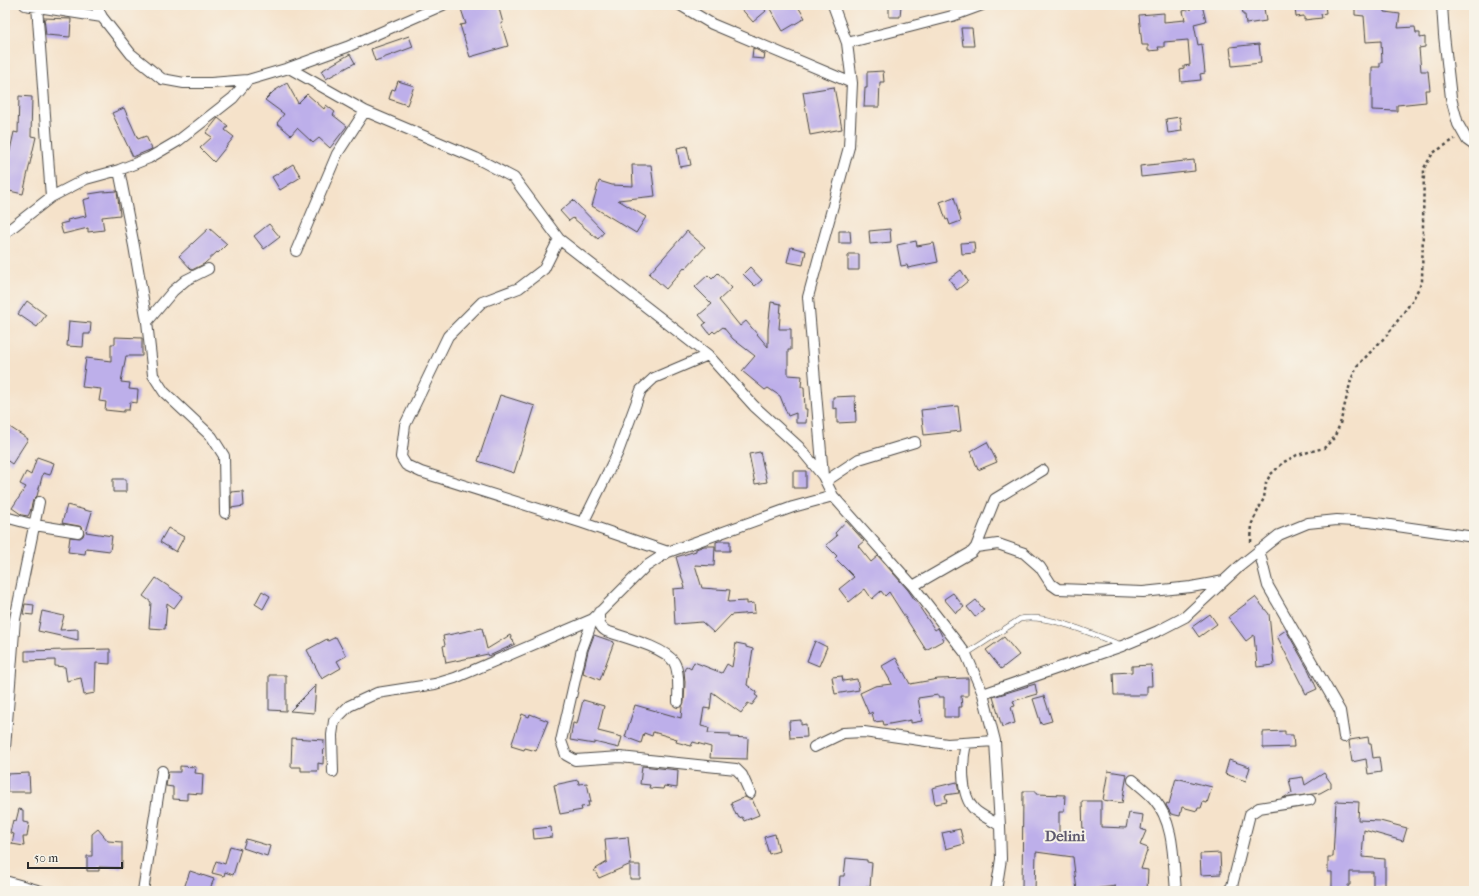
<svg xmlns="http://www.w3.org/2000/svg" width="1479" height="896" font-family="'IM FELL French Canon',serif">
	<style>
		.building { fill: #bdafea }
		.lines { fill: none; stroke-linecap: round; stroke-linejoin: round }
		.service-casing { stroke: #494643; stroke-width: 6 }
		.minor-casing { stroke: #494643; stroke-width: 12 }
		.path { stroke: #494643; stroke-width: 2.5; stroke-dasharray: 3 3; stroke-linecap: butt }
		.service { stroke: #fff; stroke-width: 5 }
		.minor { stroke: #fff; stroke-width: 10 }
		.labels { text-anchor: middle; dominant-baseline: central; stroke-width: 4; stroke-linejoin: round; paint-order: stroke }
		.quarter-label { font-size: 15px; font-weight: bold; fill: #5e596e; stroke: #f7f3e8 }
	</style>
	<rect width="100%" height="100%" fill="#f7f3e8"/>
	<filter id="ink" filterUnits="userSpaceOnUse"><feTurbulence type="fractalNoise" baseFrequency=".025" numOctaves="2"/><feDisplacementMap in="SourceGraphic" scale="8" xChannelSelector="R" yChannelSelector="G"/><feConvolveMatrix kernelMatrix="1 2 1 2 8 2 1 2 1" color-interpolation-filters="sRGB"/></filter>
	<filter id="wash" filterUnits="userSpaceOnUse"><feTurbulence type="fractalNoise" baseFrequency=".012" numOctaves="4" result="noise"/><feDisplacementMap in="SourceGraphic" scale="16" xChannelSelector="R" yChannelSelector="G"/><feGaussianBlur stdDeviation="0.9" result="paint"/><feColorMatrix in="noise" values="0 0 0 0 0 0 0 0 0 0 0 0 0 0 0 0 0 1.4 0 .05"/><feComposite in="paint" operator="in"/></filter>
	<g filter="url(#wash)">
		<rect width="100%" height="100%" fill="#f5e2ca"/>
		<g id="blocks">
			<path class="building" d="M474,5H498L503,23H501L508,46L470,57L460,25L466,24L461,9Z
				M738,5H761L766,11L753,22Z
				M776,5H797L805,18L783,31L770,9Z
				M889,5H901L900,17H889Z
				M1191,5H1202L1206,21L1194,24L1198,45L1202,44L1205,73L1200,74L1201,80L1181,82L1180,70L1184,69V66L1190,65L1188,40L1164,42V47H1158L1159,50L1148,51V45H1142L1139,15L1164,13V22L1185,20L1183,11L1191,9Z
				M1242,5H1261V8H1264L1266,21L1246,24L1245,15H1243Z
				M1298,5H1325L1326,13L1321,14L1322,18L1304,20V16L1296,17L1295,8L1298,7Z
				M1355,5H1385V12L1400,14L1398,28L1415,27L1416,33H1420V38L1425,37V47L1419,48L1421,71H1428L1430,90H1425L1426,102L1397,105V111L1372,110V67H1380V62H1382L1381,41L1366,42L1364,16L1355,15Z
				M44,18L71,19L70,37L46,35Z
				M961,28H972L974,46H963Z
				M409,36L413,47L375,61L371,49Z
				M1259,44L1261,63L1232,66L1230,47Z
				M753,48L765,54L764,59L752,58Z
				M350,54L355,63L326,79L321,71Z
				M883,71L884,82H880L879,107H864L865,88H867V72Z
				M398,81L414,86L407,105L389,99L392,89L395,90Z
				M287,83L298,103L307,94L324,109L326,105L335,112L333,115L347,126L330,148L319,138L313,143L297,128L291,135L277,123L284,114L265,100L274,91Z
				M834,87L842,129L810,135L803,92Z
				M19,96L32,97L31,136L36,137L23,194L5,190V173L14,132L18,133Z
				M124,108L138,139L146,136L152,149L133,157L112,113Z
				M1180,117L1182,131L1168,133L1166,119Z
				M218,118L228,126L225,130L234,137L214,162L200,148L212,137L206,133Z
				M687,146L691,165L680,167L677,148Z
				M1194,160L1195,171L1141,177L1140,166Z
				M293,164L301,177L280,190L272,177Z
				M632,165H651L655,196L618,200L646,217L636,233L592,206L599,181L612,185L633,186Z
				M117,191L120,215L102,217L104,230L88,232V228L63,234L60,224L68,222L67,220L86,216L83,200L90,198L89,194L102,192Z
				M954,197L961,221L950,225L948,219L946,220L940,202Z
				M573,200L604,232L598,239L573,218L569,221L560,211Z
				M269,224L280,237L264,249L254,236Z
				M209,228L227,244L218,253L217,252L204,264L192,270L179,256Z
				M890,229L891,242L870,244L869,231Z
				M687,231L705,247L685,269L684,268L666,289L649,274Z
				M839,231H850L851,243H839Z
				M916,241L917,246L934,243L938,262L908,268L907,265L901,266L897,245Z
				M974,242L975,253L962,254L961,243Z
				M791,247L806,251L803,265L787,262Z
				M848,254H859V270H848Z
				M750,267L762,280L755,286L743,274Z
				M961,270L968,281L957,290L949,279Z
				M718,273L732,288L719,300L740,326L746,321L768,347V329L771,302L781,304L779,329H791V350H788V375L802,376L801,387H804L805,409H807L806,423H796V413L788,416L780,396L768,388L765,390L742,371L755,356L733,339L723,327L715,333L713,331L710,334L703,325L706,323L699,315L712,304L695,287L708,275L712,279Z
				M27,301L46,315L37,327L18,314Z
				M69,321L91,323L90,334H84L83,347L67,346Z
				M115,337L142,338V356H126L121,382L130,383L129,389L138,390L137,403L130,402L129,410H124V412L105,410L106,402L99,401L101,389L82,387L86,358L111,361V344H115Z
				M500,395L535,406L514,473L478,461Z
				M855,396L856,422L837,423V408L833,409V397Z
				M958,406L961,431L924,435L921,410Z
				M5,424L28,439L12,464L5,459Z
				M987,442L997,462L978,470L971,451Z
				M760,452L767,482L755,484L749,454Z
				M37,457L54,463L50,475L43,473L37,496L33,500L30,512L28,516L22,515L12,508L26,487L20,484L26,472L31,475Z
				M793,471H806V488H793Z
				M113,479H126V492H113Z
				M243,491L244,506L231,508V492Z
				M67,505L92,512L86,532L112,536L110,551L86,548L85,554L68,552L70,537L80,538L83,536L84,533L82,527L79,526L62,523Z
				M846,521L864,541L858,546L871,562L878,556L908,590L935,630L938,628L944,640L926,650L889,592L885,596L881,591L872,599L865,589L849,602L839,589L854,577L835,558L837,556L826,545L837,536L835,533L836,532Z
				M168,528L184,537L176,552L160,542Z
				M719,541H730V551H716V542Z
				M704,546H715L714,566L695,565L702,588L730,590L728,602L747,601V604L754,603L755,613L731,615L714,633L702,622L675,624L673,589L685,588L676,557L696,551V549Z
				M156,578L183,596L174,608L167,603L165,629L149,628L151,602L143,596Z
				M262,591L270,596L263,609L255,604Z
				M953,593L964,607L956,613L944,599Z
				M1255,597L1269,614L1274,665L1257,667L1254,635L1246,641L1228,617Z
				M976,600L984,610L975,617L967,607Z
				M25,604L34,605L33,615L23,614Z
				M42,611L64,616L60,630L78,629V640L38,631Z
				M1210,614L1217,624L1199,637L1192,627Z
				M482,628L487,649L510,635L515,644L489,656L488,654L446,663L443,646L445,645L443,636Z
				M1286,630L1309,671L1317,689L1306,694L1277,636Z
				M594,635L614,642L600,680L583,673L588,651Z
				M336,637L346,656L337,661L341,668L322,679L307,650L327,639L328,641Z
				M1004,637L1019,655L1001,669L986,650Z
				M815,641L827,647L819,666L807,661Z
				M736,643L746,645V647L753,649L747,685L757,692L755,695L758,697L752,705L748,703L741,713L712,692L710,709L704,708L701,726L709,728L708,733L730,734V737L748,738L747,759L710,758L711,747L693,742L691,746L676,742L677,739L653,732L652,736L644,733L641,743L625,737L635,705L681,718L682,707L684,702L685,682L684,671L686,666L691,669L694,662L722,673L727,664L732,667Z
				M110,649V664L96,663L95,693L84,695L81,678L67,681L65,667L55,666V660L25,661V651Z
				M896,658L910,684L938,679L968,678V696H961L962,707H959V717H944V697H938V695L918,698L922,721L911,723V720L884,725L883,721L874,722L872,712L869,714L860,693L875,686L892,684L882,666Z
				M1151,665L1152,686H1147V695H1114L1113,673L1132,672V666Z
				M269,675H286V711L269,710Z
				M842,676L843,681L857,679L859,690L835,694L832,677Z
				M1035,684L1037,694L1013,701L1015,706L1011,707L1015,723L1002,727L993,697Z
				M316,685L314,713L290,711Z
				M1044,696L1052,721L1041,724L1033,699Z
				M583,700L604,706L598,731L622,737L619,748L594,742V744L570,740L573,723L577,724Z
				M522,714L529,717L530,714L548,721L536,751L525,748L524,750L511,746Z
				M801,720V725L806,724L807,737L790,738L789,721Z
				M1285,731V735H1293L1294,747L1263,748V732Z
				M1368,737L1369,744H1371L1373,758L1379,757L1381,772L1368,774L1366,759L1352,762L1349,742L1350,740Z
				M292,738L324,740L323,764L318,763V771H301V767H291Z
				M1229,760L1250,767L1246,781L1225,774Z
				M180,766L196,767L195,773L203,774L202,794L187,793V800L173,799V787L166,786L168,772H180Z
				M642,766L678,770L677,788L664,786L663,789L649,788L650,785L640,784Z
				M1108,771L1127,774L1122,803L1103,800Z
				M29,773L30,792H7V774Z
				M1324,773L1331,783V787L1320,793L1283,798L1292,793L1289,779L1303,777L1305,785Z
				M1176,778L1212,787L1207,803L1203,802L1201,808H1198L1197,811L1182,807L1180,816L1171,814L1166,805L1167,803L1169,804Z
				M578,780L579,784L587,783L591,802H588L589,806L581,807L582,810L560,814L554,785Z
				M957,782L959,793L945,795L947,802L935,804L932,788Z
				M1023,791H1036V794L1065,795L1064,812H1059V832L1083,835L1082,801H1101V827L1126,828L1129,813L1143,815L1141,829L1146,831L1140,845L1148,848L1141,869L1148,870L1147,890L1113,889L1116,886L1077,891L1073,857L1036,852L1035,891H1022Z
				M745,797L749,799H752L759,815L744,821L742,817L739,818L737,814L736,815L731,803Z
				M1336,801L1359,802L1358,820L1380,821L1407,828L1403,841L1364,830L1362,857L1385,859V886H1373V872H1350V885H1348V891L1332,890V872H1328V857H1333Z
				M19,809L23,810V822L29,823L27,837H23L24,846L12,844L14,834L10,833L13,820L16,821Z
				M551,827L552,837L534,839L533,829Z
				M98,829L108,841L122,842V868L99,867V871H87V856H92V834Z
				M960,829L964,844L946,849L942,833Z
				M775,834L779,851L769,854L764,837Z
				M628,837L631,864L599,878L594,870L607,862L605,839Z
				M246,839L270,846L267,856L243,848Z
				M230,846L241,849L233,875L225,872L224,876L212,873L216,861L225,864Z
				M1220,853L1221,874L1201,875L1200,854Z
				M846,858L867,860V862L872,863L870,887L866,886L865,891L839,889L840,876H844Z
				M630,865H640V879H630Z
				M190,871L214,879L209,891H183Z"/>
		</g>
	</g>
	<g filter="url(#ink)">
		<use href="#blocks" fill-opacity="0" stroke="#494643" stroke-width="1"/>
		<g class="lines">
			<defs>
				<path id="service" d="M966,654L1020,619C1048,613 1094,635 1121,645"/>
				<path id="minor" d="M25,5L102,17
					M96,5L102,17L131,54L162,79L184,83H211L248,80L289,68L347,47L443,5
					M680,5L712,24L852,83
					M833,5L847,43L852,83L849,147L808,297L823,476L833,496L913,586L966,654L983,694L995,741L1000,826L1001,859L996,891
					M1442,5L1444,35L1451,98L1458,124L1467,140L1474,145
					M37,6L51,197
					M847,43L952,16L982,5
					M289,68L365,111L476,158L514,178L559,239L708,355L754,406L799,447L823,476
					M119,170L134,246L147,322L153,375L164,392L212,437L224,456L225,513
					M5,233L51,197L86,179L119,170L149,158L178,141L233,98L248,80
					M559,239L544,269L519,288L482,302L448,336L405,425L401,457L406,465L421,472L583,523L668,552
					M296,251L337,154L365,111
					M147,322L173,291L186,280L208,269
					M826,481L859,459L915,442
					M5,517L35,525L78,532
					M583,523L618,452L641,390L654,378L708,355
					M976,547L998,544L1024,553L1040,567L1051,584L1058,589L1143,592L1191,587L1224,581
					M1259,550L1268,586L1340,711L1344,737
					M913,586L972,552L976,547L995,499L1043,470
					M599,612C599,620 598,626 606,631C623,637 664,647 674,662C680,672 678,691 678,702
					M593,619L582,649L561,741L566,755L575,760L620,757L736,769L742,775L750,793
					M983,694L1122,646L1158,631L1185,617L1240,566L1279,535L1308,523L1337,520L1369,522L1474,537
					M966,743C962,761 960,795 974,809C981,816 992,820 1000,826
					M814,747L843,733L864,732L947,744L995,741
					M5,748L15,619L39,502
					M333,772L332,735L334,721L349,706L377,693L435,684L455,678L593,619L645,567L668,552L793,507L833,496
					M1133,780C1140,786 1148,792 1154,799C1175,823 1173,862 1176,891
					M5,881L41,891
					M143,891L162,771
					M1228,891L1232,886L1250,814L1259,808L1310,800"/>
			</defs>
			<use href="#service" class="service-casing"/>
			<use href="#minor" class="minor-casing"/>
			<path class="path" d="M1251,542L1252,523L1264,498L1266,483L1270,475L1284,462L1297,455L1324,448L1334,438L1340,424L1351,380L1357,366L1388,334L1412,301L1422,282L1424,168L1433,153L1455,139"/>
			<use href="#service" class="service"/>
			<use href="#minor" class="minor"/>
		</g>
	</g>
	<g class="labels">
		<g class="quarter-label">
			<text x="1065" y="836">Delini</text>
		</g>
	</g>
	<rect width="1479" height="896" fill="none" stroke="#f7f3e8" stroke-width="20"/>
	<path d="M28 862v6h94v-6" fill="none" stroke="#2b2b2b" stroke-width="2"/>
	<text x="34" y="862" font-size="12" fill="#2b2b2b" stroke="#f7f3e8" stroke-width="3" paint-order="stroke">50 m</text>
</svg>
